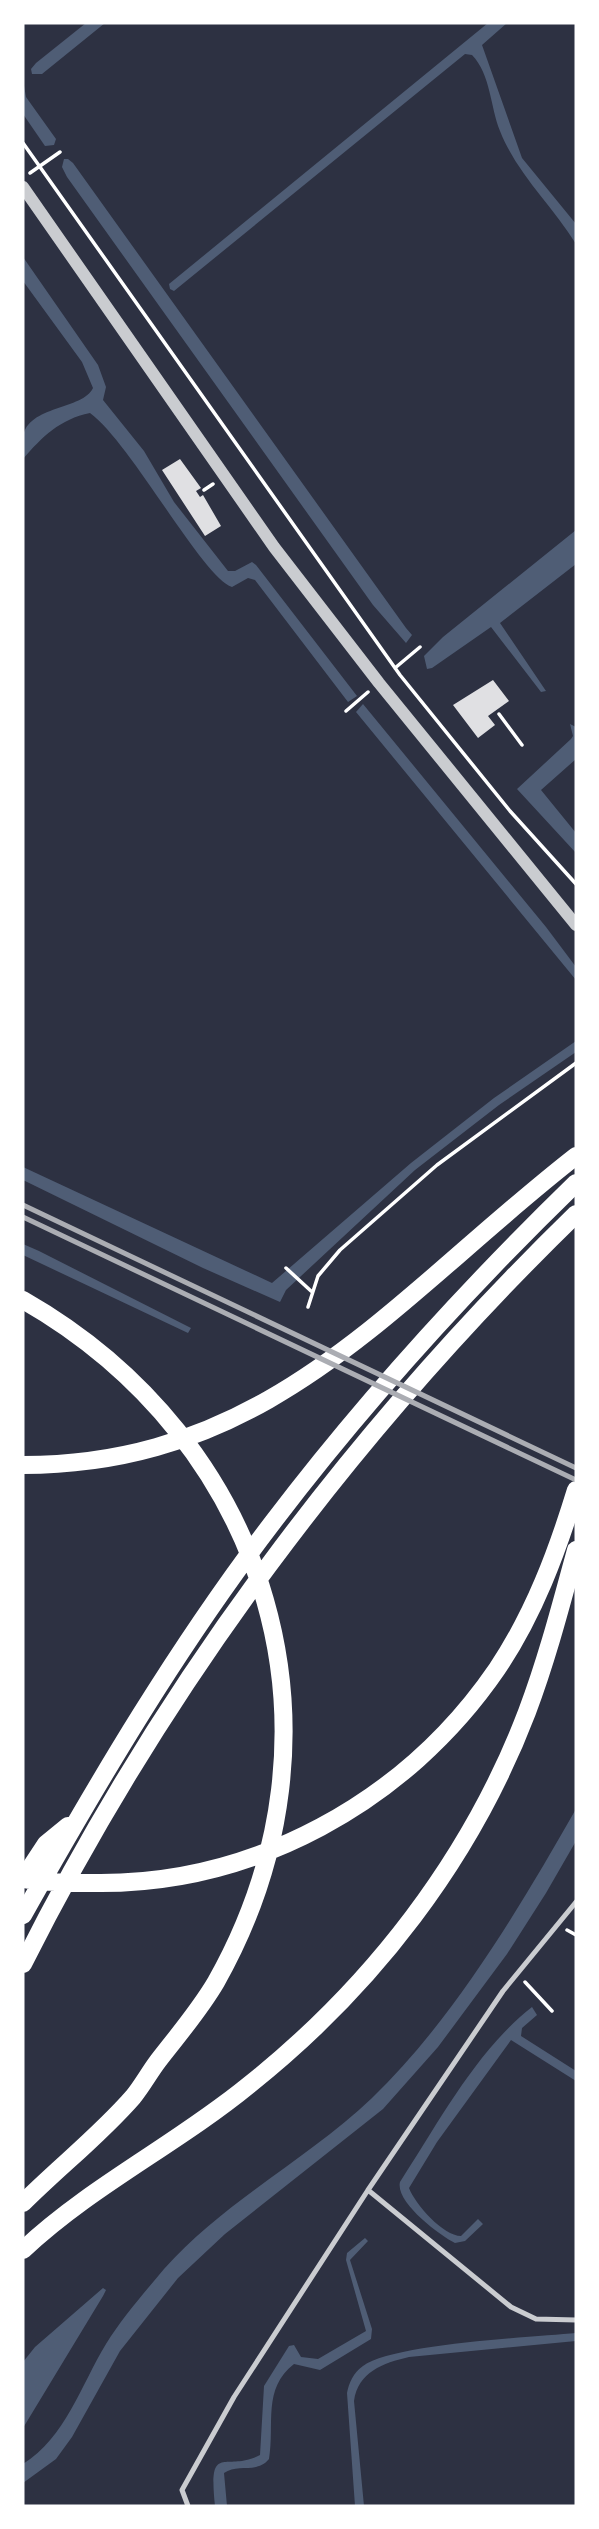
<svg xmlns="http://www.w3.org/2000/svg" width="599" height="2529" font-family="'Work Sans',sans-serif">
	<style>
		.water { fill: #4f5d75 }
		.building { fill: #e0e0e3 }
		.lines { fill: none; stroke-linecap: round; stroke-linejoin: round }
		.path { stroke: #fff; stroke-width: 3.5 }
		.service { stroke: #caccd0; stroke-width: 5 }
		.tertiary { stroke: #caccd0; stroke-width: 12 }
		.trunk { stroke: #fff; stroke-width: 18 }
		.rail { stroke: #abadb3; stroke-width: 5 }
	</style>
	<rect width="100%" height="100%" fill="#2d3142"/>
	<path class="water" d="M86,23H105L42,74H32L31,69L36,63Z
		M488,23H507L482,45L522,158L576,224V244C552,205 517,174 500,131C490,106 491,75 472,55L465,54L174,291L170,289L169,284Z
		M23,80L26,97L56,139L54,145L45,146L23,114Z
		M64,159H68L73,163L406,628L412,635L406,643L373,605L67,177L62,167Z
		M23,257L98,365L106,387L103,400L144,451L174,502L228,571H235L252,562L256,565L357,696L348,702L255,580L248,578L232,587C202,577 131,443 90,413C60,419 42,437 23,459C23,452 22,444 23,437C28,405 83,410 93,388L82,362L23,281Z
		M576,530V564L500,623L546,691L541,692L491,627L432,668L427,669L424,656L443,637Z
		M363,704L546,927L576,967V980L356,712Z
		M570,724L576,727V759L541,790L576,833V853L517,789L571,739L573,736Z
		M576,1041V1052L499,1105L415,1170L286,1290L280,1302L203,1268L23,1180V1167L272,1283L411,1163L494,1098Z
		M23,1244L39,1251L191,1328L188,1333L23,1255Z
		M576,1809V1841L546,1893L507,1954L438,2047L383,2109L225,2234L178,2278L120,2351L72,2437L56,2459L23,2483V2464C65,2438 81,2385 106,2344C122,2318 144,2293 164,2269C223,2202 308,2159 372,2098C454,2019 520,1907 576,1809Z
		M532,2007L537,2015L522,2028L521,2036L576,2071V2081L511,2040L437,2142L409,2188C415,2204 443,2236 461,2236L478,2219L483,2224L465,2241L455,2243C439,2235 395,2202 400,2182C439,2122 476,2051 532,2007Z
		M365,2238L368,2241L350,2260L372,2329L371,2339L320,2370L294,2364C262,2389 275,2424 269,2459C257,2474 238,2463 224,2473L227,2506H215C208,2440 225,2473 260,2455L264,2386L289,2346L294,2345L301,2357L318,2359L366,2331L346,2260L347,2253Z
		M103,2288L106,2290L103,2296L23,2428V2362L35,2347Z
		M576,2333V2341L409,2357C383,2363 358,2372 354,2401L364,2506H355L347,2393C349,2383 353,2373 363,2366C392,2344 534,2337 576,2333Z"/>
	<path class="building" d="M180,459L201,488L196,491L200,497L203,495L221,526L205,536L162,470Z
		M493,680L509,701L488,716L495,725L478,738L453,705Z"/>
	<g class="lines">
		<path class="path" d="M23,143L400,675L510,811L576,884
			M30,173L60,152
			M204,490L213,484
			M395,668L420,647
			M346,711L368,692
			M499,714L522,745
			M286,1268L311,1291
			M308,1307L318,1276L340,1250L437,1165L576,1063
			M567,1930L576,1935
			M525,1982L552,2011"/>
		<path class="service" d="M368,2190L503,1991L576,1902
			M188,2506L182,2490L234,2397L368,2190L511,2307L536,2319L576,2320"/>
		<path class="tertiary" d="M23,187L274,547L379,683L576,925"/>
		<path class="trunk" d="M23,1300C270,1441 357,1732 216,1982C199,2011 178,2035 158,2061C149,2073 142,2086 133,2097C100,2135 59,2167 23,2203
			M23,1465C273,1465 396,1296 576,1156
			M23,1879C45,1883 69,1883 92,1883C253,1886 406,1802 497,1669C534,1614 557,1552 576,1490
			M23,1879L46,1844L68,1826
			M23,1915C99,1780 178,1646 273,1522C365,1401 467,1289 576,1183
			M23,1964C163,1685 353,1431 576,1214
			M23,2250C91,2186 177,2144 249,2085C372,1987 471,1859 527,1712C547,1659 561,1605 576,1550"/>
		<path class="rail" d="M23,1205L576,1468
			M23,1217L576,1480"/>
	</g>
	<rect width="599" height="2529" fill="none" stroke="#ffffff" stroke-width="49"/>
</svg>
